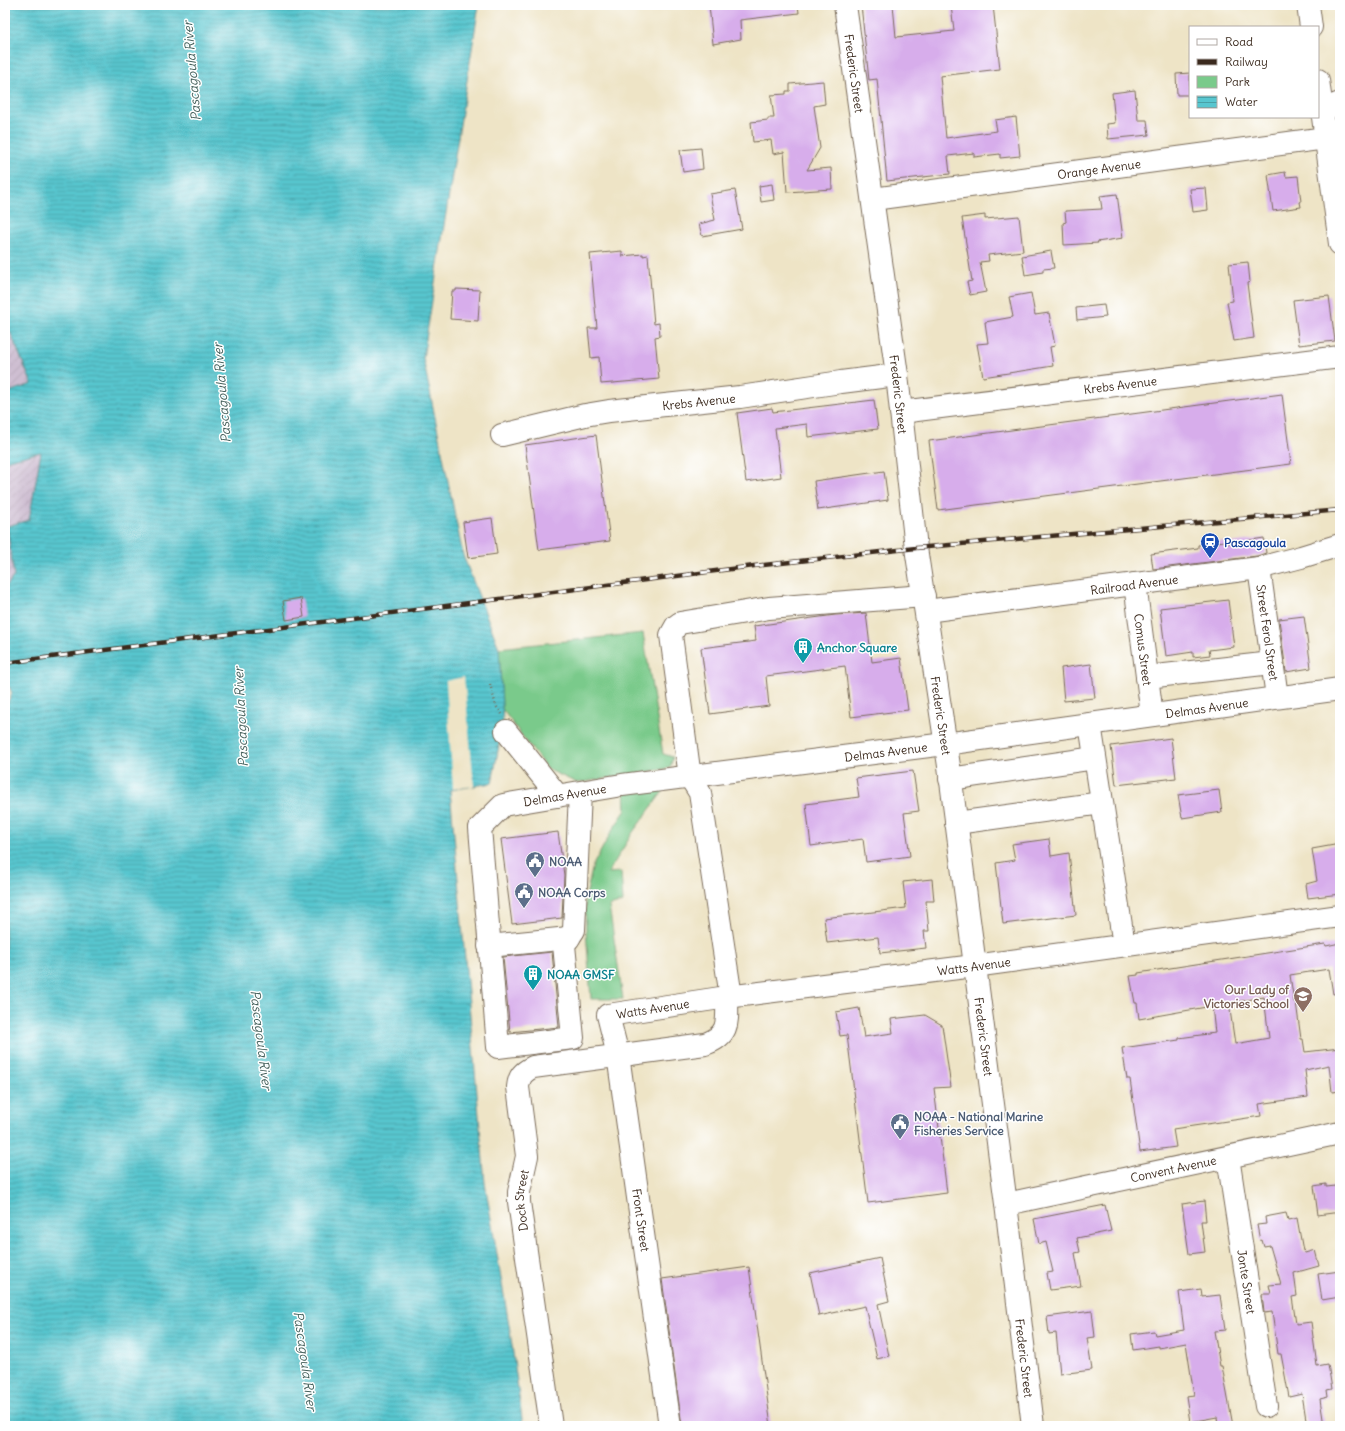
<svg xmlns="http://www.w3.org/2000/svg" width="1345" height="1431" font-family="Delius,sans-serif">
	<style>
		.industrial { fill: url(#industrial-furrows) }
		.green { fill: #7aca8b; stroke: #5a7a54 }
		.water { fill: url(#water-rules); stroke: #4a7876 }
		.pier { fill: #eee4c6 }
		.building { fill: #d7adeb; fill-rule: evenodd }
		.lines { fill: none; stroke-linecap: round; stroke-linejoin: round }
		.minor-casing { stroke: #7a6b59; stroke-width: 24 }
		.path { stroke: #7a6b59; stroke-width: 2.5; stroke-dasharray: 1 3; stroke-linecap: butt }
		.minor { stroke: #fff; stroke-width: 22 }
		.rail-casing { stroke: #3b2a1e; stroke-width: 4.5 }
		.rail { stroke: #fff; stroke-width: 3; stroke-dasharray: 9; stroke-linecap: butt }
		.labels { text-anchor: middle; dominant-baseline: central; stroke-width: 3; stroke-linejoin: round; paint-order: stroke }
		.street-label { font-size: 12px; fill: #3b2a1e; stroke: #fff }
		.transit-label { font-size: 12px; font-weight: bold; fill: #164399; stroke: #fff; text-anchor: start }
		.culture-label { font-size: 12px; font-weight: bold; fill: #0d838f; stroke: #fff; text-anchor: start }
		.service-label { font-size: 12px; font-weight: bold; fill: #4e5e75; stroke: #fff; text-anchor: start }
		.education-label { font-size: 12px; font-weight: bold; fill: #785e54; stroke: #fff; text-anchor: end }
		.water-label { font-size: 13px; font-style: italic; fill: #45615c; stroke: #fff }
	</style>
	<defs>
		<pattern id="industrial-furrows" width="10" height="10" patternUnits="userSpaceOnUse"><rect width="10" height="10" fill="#cebed1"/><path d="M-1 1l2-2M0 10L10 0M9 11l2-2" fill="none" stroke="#b2a3b3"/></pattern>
		<pattern id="water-rules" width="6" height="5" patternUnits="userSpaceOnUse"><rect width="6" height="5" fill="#58c6cf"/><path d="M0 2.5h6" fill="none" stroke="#4aa1a7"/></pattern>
	</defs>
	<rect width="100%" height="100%" fill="#fff"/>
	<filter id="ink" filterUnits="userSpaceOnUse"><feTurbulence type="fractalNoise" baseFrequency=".025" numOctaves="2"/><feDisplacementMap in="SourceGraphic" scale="8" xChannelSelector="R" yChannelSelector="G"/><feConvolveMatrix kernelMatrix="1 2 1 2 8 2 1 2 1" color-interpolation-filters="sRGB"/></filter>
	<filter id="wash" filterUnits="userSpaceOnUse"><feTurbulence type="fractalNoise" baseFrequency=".012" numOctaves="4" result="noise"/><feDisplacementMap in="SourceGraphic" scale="16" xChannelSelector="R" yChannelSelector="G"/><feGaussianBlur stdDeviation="0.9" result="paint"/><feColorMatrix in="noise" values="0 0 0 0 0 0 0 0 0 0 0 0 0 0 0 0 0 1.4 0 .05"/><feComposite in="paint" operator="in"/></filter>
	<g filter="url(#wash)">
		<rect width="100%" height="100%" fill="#eee4c6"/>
		<path class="industrial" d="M5,320L32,384L5,393Z
			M41,452L29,520L7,526L14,576L5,588V461Z"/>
		<path class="green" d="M643,633L663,754L673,757L670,768L577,783L547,769L502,709L499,648Z
			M664,790L633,832L608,873L621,872L623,902L609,906L623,999H591L586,931L585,901L593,865L613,829L626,810L625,792Z"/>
		<path class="water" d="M5,5H479L423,358L463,555L499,648L503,723L492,783L450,790L485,1183L510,1331L523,1426H5V708L12,693L5,679V588L14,576L7,526L29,520L41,452L5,461V393L32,384L5,320Z"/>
		<path class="pier" d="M464,677L474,786L453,789L446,681Z"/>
		<g id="blocks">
			<path class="building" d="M709,5H798L799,13L740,20L741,39L713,44Z
				M861,5H893L896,37L954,31L951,5H993L1000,69L940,76L946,138L997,131L995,120L1016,117L1020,156L1000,158V154L974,157V153L948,156L950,174L887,181L877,79L869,80Z
				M1190,73V95H1177L1176,74Z
				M823,81L825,104L814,106L820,148L807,170L831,168L832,189L787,192L784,152L773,154L771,140L753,142L751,122L768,120V118H774L771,95L786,94V91H790V84Z
				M1135,90L1138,120H1147L1149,135L1108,139L1107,124L1115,123L1112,93Z
				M701,148L703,169L683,172L680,150Z
				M1285,172L1286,177L1298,176L1301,202H1300L1301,207L1273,211L1268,175Z
				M772,184L774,200L761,202L759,186Z
				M1206,188L1208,210L1193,212L1190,189Z
				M735,190L742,229L702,236L699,224L715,220L710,194Z
				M1117,194L1123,238L1097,242L1098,243L1064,245L1063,223L1066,222L1065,211L1102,209L1100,196Z
				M985,215V219L1019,216L1023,251L988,255L989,261L980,262L986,292L970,295L967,282L972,281L962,218Z
				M622,251V256L643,254V256L648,255L654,324L659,323L660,336L655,337L659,379L601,384L599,357L591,358L588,328H597L590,254Z
				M1051,251L1054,268L1043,269V272L1025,275L1022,256Z
				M1248,262L1250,282L1247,283L1254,338L1234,341L1227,302L1233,301L1229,264Z
				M456,289L480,290L478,321L450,319L452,291H456Z
				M1031,293L1035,315L1049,313L1055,346L1050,347L1053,366L983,377L977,344L988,343L985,322L1013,317L1009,297Z
				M1329,296L1335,341L1299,345L1293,300Z
				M1104,305L1106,317L1077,320L1076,308Z
				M1282,394L1291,464L938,510L929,441Z
				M874,400L878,429L808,437L807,424L775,428L781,477L746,482L737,413L772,408L773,412Z
				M596,435L610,541L539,550L525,445Z
				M884,471L888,500L818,510L814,481Z
				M492,518L497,554L468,558L463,522Z
				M1264,538L1266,553L1257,556L1153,569L1151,554L1198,548V545L1224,541L1225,544Z
				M301,598L304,617L286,620L283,601Z
				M1228,600L1234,647L1209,650L1210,655L1193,657V652L1166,656L1160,608Z
				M866,613L872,662L901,658L908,710L851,717L845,666L766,676L769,706L710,714L701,648L756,641L754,626L835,615Z
				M1304,616L1311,668L1286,672L1279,619Z
				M1091,664L1095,698L1064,701L1061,668Z
				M1171,738L1176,778L1116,785L1111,746Z
				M913,771L919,811L904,813L910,856L866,862L863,839L811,846L806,804L859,797L856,778Z
				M1219,790L1222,812L1182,818L1178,795Z
				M558,832L564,875L562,918L512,924L501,839Z
				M1049,839L1051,856L1069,853L1076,915L1003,924L996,863L1015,860L1012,844Z
				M1340,844V894L1308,898L1306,884L1317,881L1312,849Z
				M932,879L934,901H926L929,931H924L926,948L880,953L878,937L827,943L824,918L906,908L903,882Z
				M1340,943V993L1333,994L1329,969L1290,975L1294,1002H1296L1301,1039H1303L1305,1052L1340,1048V1091L1332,1092L1329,1065L1305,1070L1308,1097L1259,1104L1261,1116L1173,1129L1176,1147L1140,1152L1130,1079H1127L1122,1048L1179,1040V1038L1215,1033L1212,1006L1139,1019L1137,1003H1135L1130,976L1138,975V973L1325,944L1326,946ZM1264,997L1269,1038L1235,1044L1229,1003Z
				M552,952L559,1027L510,1032L503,957Z
				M859,1008L864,1037L893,1033L891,1019L925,1015L942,1025L951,1087L934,1088L947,1193L868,1203L847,1035L840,1036L836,1012Z
				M1326,1184V1187L1336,1186L1340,1212L1318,1215L1314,1186Z
				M1204,1201L1206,1221H1201L1205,1252L1189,1254L1182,1204Z
				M1105,1205L1111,1231L1077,1238L1080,1252L1075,1253L1081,1286L1050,1290L1047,1273L1053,1272L1046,1242L1039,1244L1034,1219Z
				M1286,1213L1288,1220L1297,1218L1303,1251L1304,1250L1305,1253L1315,1250L1319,1266L1294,1273L1297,1296L1292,1297L1296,1324L1311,1322L1317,1366L1328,1364L1332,1389L1327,1390L1328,1397L1320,1399L1324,1426H1307L1302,1394L1289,1397L1281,1354H1278L1272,1312L1264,1313L1262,1294H1271L1269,1285L1281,1284L1270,1246L1264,1247L1262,1240L1260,1241L1257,1225L1266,1224L1265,1217Z
				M880,1258L889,1301L878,1304L889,1356L877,1359L865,1306L819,1316L810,1273Z
				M749,1267L771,1426H682L662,1279Z
				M1340,1271V1297L1322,1300L1318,1274Z
				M1201,1289L1202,1297L1220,1295L1225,1330L1214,1331L1220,1366H1222L1233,1426H1218L1217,1417L1190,1422L1186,1396L1194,1395L1186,1343L1159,1348V1346L1133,1350L1131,1334L1154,1331L1155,1335L1184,1330L1179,1292Z
				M1092,1311L1095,1337L1087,1338L1092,1370L1060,1374L1056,1333L1049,1334L1047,1317Z"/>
		</g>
	</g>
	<g filter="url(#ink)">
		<use href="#blocks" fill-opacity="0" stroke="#7a6b59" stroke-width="1"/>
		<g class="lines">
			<defs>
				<g id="minor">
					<path id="s1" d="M845,5L897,375L916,548L949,766L1006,1204L1033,1426"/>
					<path d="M1308,5L1311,27"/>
					<path d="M1318,80L1340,244"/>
					<path d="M1322,110L1340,103"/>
					<path id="s2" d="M873,199L1326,138"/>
					<path id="s3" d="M901,412L1340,357"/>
					<path id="s4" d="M502,435L585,415L609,411L740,397L841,382L897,375"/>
					<path id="s5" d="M1259,568L1277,697"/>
					<path id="s6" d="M1135,584L1152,715"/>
					<path id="s7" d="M926,611L1259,568L1301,557L1340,545"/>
					<path d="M1147,677L1272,663"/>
					<path d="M1090,724L1124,945"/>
					<path d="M506,731L558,796"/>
					<path d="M950,779L1095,758"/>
					<path id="s8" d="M580,792L574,930L564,945L573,1038L498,1047L480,828L503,805L622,785L945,744L1340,689"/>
					<path d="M956,823L1102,803"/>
					<path d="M489,946L569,938"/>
					<path d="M731,997L700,793L690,777L671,635L676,626L680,623L769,608L924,596"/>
					<path id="s9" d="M1228,1157L1266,1406"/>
					<path id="s10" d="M1006,1204L1340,1133"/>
					<path id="s11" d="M551,1426L519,1202V1192L527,1156L518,1087C519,1076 523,1072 533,1067L705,1044C731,1035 727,1020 727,997"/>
					<path id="s12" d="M670,1426L618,1055L608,1015L727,997L974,966L1340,916"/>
				</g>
			</defs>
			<use href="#minor" class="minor-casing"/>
			<path class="path" d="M490,684L496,706L502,714"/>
			<use href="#minor" class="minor"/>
			<defs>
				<path id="rail" d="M5,663L754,566L916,548L1340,510"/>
			</defs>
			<use href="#rail" class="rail-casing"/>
			<use href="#rail" class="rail"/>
		</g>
	</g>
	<defs>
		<symbol id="station-pin" viewBox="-11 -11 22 30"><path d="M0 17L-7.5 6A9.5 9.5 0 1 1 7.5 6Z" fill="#1a4fb4" stroke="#fff"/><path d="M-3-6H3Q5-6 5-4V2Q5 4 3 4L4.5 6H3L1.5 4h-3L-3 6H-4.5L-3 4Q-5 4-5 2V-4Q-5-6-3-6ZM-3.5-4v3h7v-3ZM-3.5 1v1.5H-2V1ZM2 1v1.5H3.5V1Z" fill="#fff"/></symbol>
		<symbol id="building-pin" viewBox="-11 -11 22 30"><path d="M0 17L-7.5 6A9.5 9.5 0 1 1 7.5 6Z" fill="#0f9aa8" stroke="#fff"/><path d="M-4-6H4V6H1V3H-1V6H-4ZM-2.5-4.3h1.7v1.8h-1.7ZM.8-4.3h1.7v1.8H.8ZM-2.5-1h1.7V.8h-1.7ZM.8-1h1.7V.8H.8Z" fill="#fff"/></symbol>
		<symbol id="civic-pin" viewBox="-11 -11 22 30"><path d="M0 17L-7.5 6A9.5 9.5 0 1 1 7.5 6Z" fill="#5c6f8a" stroke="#fff"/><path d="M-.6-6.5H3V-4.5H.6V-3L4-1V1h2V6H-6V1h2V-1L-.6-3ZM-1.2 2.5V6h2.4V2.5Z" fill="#fff"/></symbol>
		<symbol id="school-pin" viewBox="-11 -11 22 30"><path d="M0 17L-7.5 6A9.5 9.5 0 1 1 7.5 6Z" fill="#8d6e63" stroke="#fff"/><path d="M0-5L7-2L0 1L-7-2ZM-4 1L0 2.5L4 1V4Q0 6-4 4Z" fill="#fff"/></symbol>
	</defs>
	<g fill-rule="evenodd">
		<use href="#station-pin" x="1199" y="531" width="22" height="30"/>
		<use href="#building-pin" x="792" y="636" width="22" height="30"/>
		<use href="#civic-pin" x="524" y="850" width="22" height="30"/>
		<use href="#civic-pin" x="513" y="881" width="22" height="30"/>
		<use href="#building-pin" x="522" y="963" width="22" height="30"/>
		<use href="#school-pin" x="1292" y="985" width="22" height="30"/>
		<use href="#civic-pin" x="889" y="1112" width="22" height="30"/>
	</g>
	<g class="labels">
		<g class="street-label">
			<text stroke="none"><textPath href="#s1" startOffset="69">Frederic Street</textPath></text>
			<text stroke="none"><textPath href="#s2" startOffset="228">Orange Avenue</textPath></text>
			<text stroke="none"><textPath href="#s3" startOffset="221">Krebs Avenue</textPath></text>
			<text stroke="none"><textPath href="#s1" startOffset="393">Frederic Street</textPath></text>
			<text stroke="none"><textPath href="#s4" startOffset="200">Krebs Avenue</textPath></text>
			<text stroke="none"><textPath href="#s7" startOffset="210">Railroad Avenue</textPath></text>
			<text stroke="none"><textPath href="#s5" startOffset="65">Street Ferol Street</textPath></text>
			<text stroke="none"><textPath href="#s6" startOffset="66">Comus Street</textPath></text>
			<text stroke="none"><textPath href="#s8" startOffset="1288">Delmas Avenue</textPath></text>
			<text stroke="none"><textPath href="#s1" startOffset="717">Frederic Street</textPath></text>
			<text stroke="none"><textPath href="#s8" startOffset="964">Delmas Avenue</textPath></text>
			<text stroke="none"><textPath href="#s8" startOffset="640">Delmas Avenue</textPath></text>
			<text stroke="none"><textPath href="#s12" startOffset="785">Watts Avenue</textPath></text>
			<text stroke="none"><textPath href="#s12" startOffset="461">Watts Avenue</textPath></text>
			<text stroke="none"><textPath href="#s1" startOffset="1041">Frederic Street</textPath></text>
			<text stroke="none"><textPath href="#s10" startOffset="171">Convent Avenue</textPath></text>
			<text stroke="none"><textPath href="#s11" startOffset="228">Dock Street</textPath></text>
			<text transform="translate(641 1220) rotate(82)">Front Street</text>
			<text stroke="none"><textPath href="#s9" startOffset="126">Jonte Street</textPath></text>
			<text stroke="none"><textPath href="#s1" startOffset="1365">Frederic Street</textPath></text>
		</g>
		<g class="transit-label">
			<text x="1224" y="542">Pascagoula</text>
		</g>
		<g class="culture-label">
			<text x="817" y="647">Anchor Square</text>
			<text x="547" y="974">NOAA GMSF</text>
		</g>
		<g class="service-label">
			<text x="549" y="861">NOAA</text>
			<text x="538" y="892">NOAA Corps</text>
			<text x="914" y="1116">NOAA - National Marine<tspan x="914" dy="14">Fisheries Service</tspan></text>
		</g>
		<g class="education-label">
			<text x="1289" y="989">Our Lady of<tspan x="1289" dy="14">Victories School</tspan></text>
		</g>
		<g class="water-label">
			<text transform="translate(192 71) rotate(-95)">Pascagoula River</text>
			<text transform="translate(222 393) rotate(-95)">Pascagoula River</text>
			<text transform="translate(241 717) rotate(-93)">Pascagoula River</text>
			<text transform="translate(261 1040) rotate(83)">Pascagoula River</text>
			<text transform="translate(305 1361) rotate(82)">Pascagoula River</text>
		</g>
	</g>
	<rect width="1345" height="1431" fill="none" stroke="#fff" stroke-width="20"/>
	<rect x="1189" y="26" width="130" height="92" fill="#ffffff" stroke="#b1aaa5"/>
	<rect x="1197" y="39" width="20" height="6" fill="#ffffff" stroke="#b1aaa5"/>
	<text x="1225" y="46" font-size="12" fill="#3b2a1e">Road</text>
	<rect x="1197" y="59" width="20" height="6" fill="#3b2a1e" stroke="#b1aaa5"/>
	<text x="1225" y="66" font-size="12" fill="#3b2a1e">Railway</text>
	<rect x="1197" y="76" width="20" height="12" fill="#7aca8b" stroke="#b1aaa5"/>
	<text x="1225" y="86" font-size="12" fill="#3b2a1e">Park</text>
	<rect x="1197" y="96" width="20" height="12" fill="url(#water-rules)" stroke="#b1aaa5"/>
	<text x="1225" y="106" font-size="12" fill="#3b2a1e">Water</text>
</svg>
